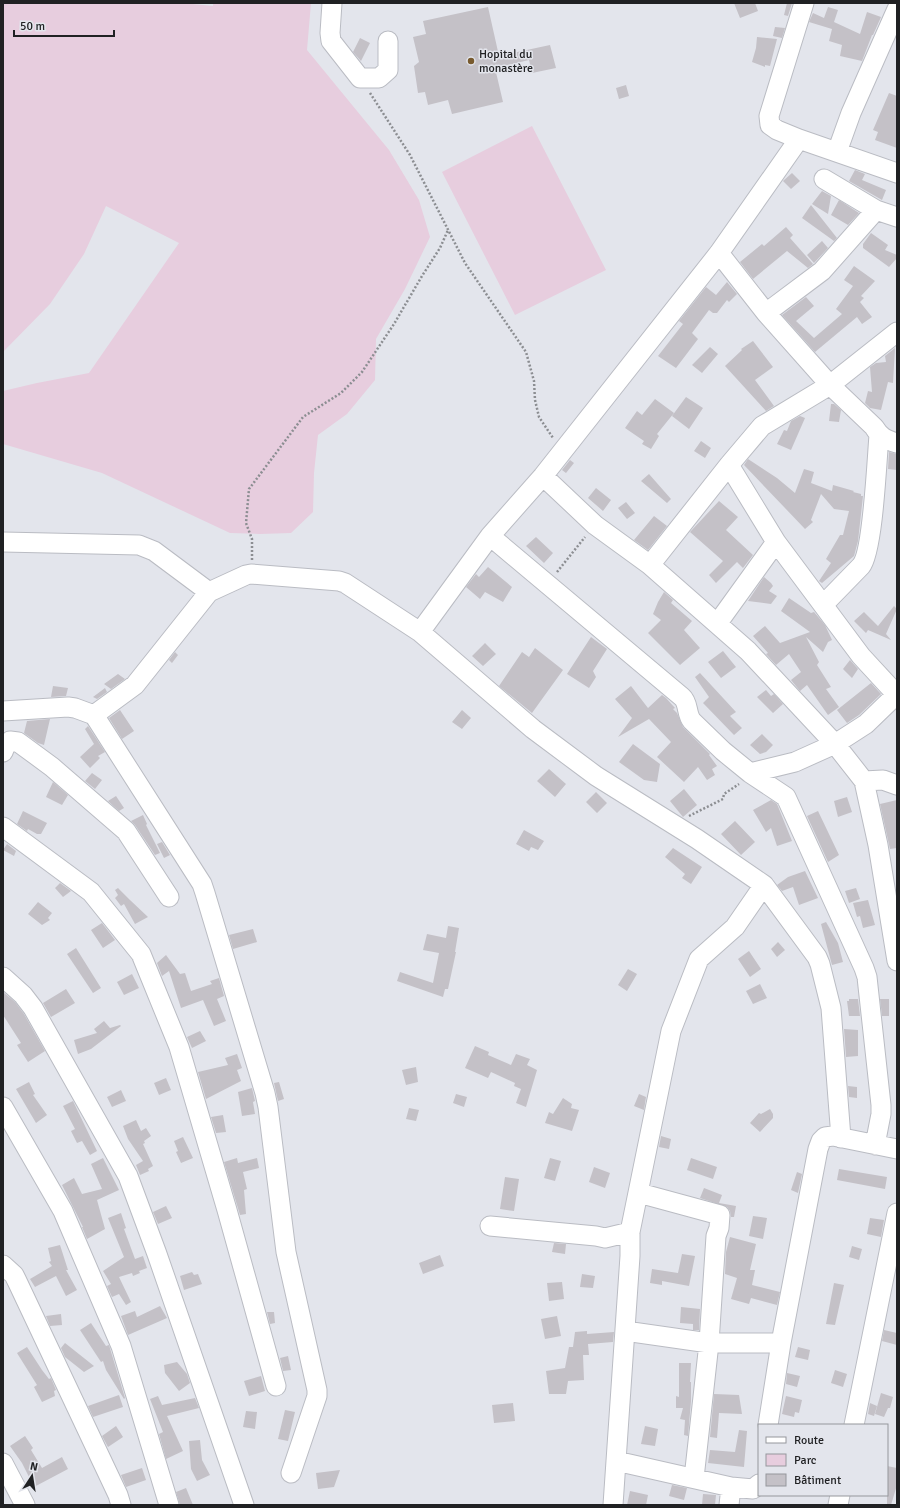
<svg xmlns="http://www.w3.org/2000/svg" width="900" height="1508" font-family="Signika,sans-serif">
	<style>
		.green { fill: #e7cdde }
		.building { fill: #c4c1c7 }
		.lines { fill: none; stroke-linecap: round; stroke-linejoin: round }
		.minor-casing { stroke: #babcc3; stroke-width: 21 }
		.path { stroke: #8c8e92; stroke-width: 2.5; stroke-dasharray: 2 2; stroke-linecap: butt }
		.minor { stroke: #fff; stroke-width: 19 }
		.poi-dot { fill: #785a2e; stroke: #e3e5ec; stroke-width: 1.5 }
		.labels { text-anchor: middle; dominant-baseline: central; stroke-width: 3; stroke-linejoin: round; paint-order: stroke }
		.poi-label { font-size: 12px; fill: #202123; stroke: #e3e5ec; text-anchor: start }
	</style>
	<rect width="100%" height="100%" fill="#e3e5ec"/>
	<path class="green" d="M3,3H182L213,6V3H311L307,50L389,150L419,200L430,237L405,289L376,339L375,380L347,414L318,435L314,473L313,512L291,533L260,534L230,533L102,473L3,444V391L37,383L89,373L179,243L106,206L84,254L50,304L3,352Z
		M532,126L606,270L515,315L442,172Z"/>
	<path class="building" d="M734,3H755L758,11L740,18Z
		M787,3H792L788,16L784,15Z
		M488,7L499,56L550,45L556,68L532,73L529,60L495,68L503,102L452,114L448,100L428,105L425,92L418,93L414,66L419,62L413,37L426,34L423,21Z
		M828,7L838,10L834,22L860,34L867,12L881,17L873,35H872L862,61L840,56L842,45L829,41L832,29L809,22L813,13L824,18Z
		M775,27L785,28L782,38L773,36Z
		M757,37L777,39L770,66L765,65V67L752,62L756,48Z
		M360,38L370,43L361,61L353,52Z
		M626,85L629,96L619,99L616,88Z
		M889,93L897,96V148L875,140L878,132L873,130Z
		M855,170L865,174L862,180L886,190L882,200L849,181Z
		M792,173L800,181L791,189L783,181Z
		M822,191L831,196L828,214L812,204Z
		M839,200L859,213L848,225L831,215Z
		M811,205L837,238L834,241L802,218Z
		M786,227L793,235L790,238L813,264L808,268L787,251L753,279L740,262L762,244L764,246Z
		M871,233L888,245L885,250L897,255V258L889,267L863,248V244Z
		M822,241L828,248L814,263L807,255Z
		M854,266L875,281L861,296L864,298L860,302L872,317L862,324L857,317L815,352L782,315L806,297L814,306L796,321L814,338L842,314L836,309L853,286L844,280Z
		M727,282L737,294L729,302L727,300L717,313H713L709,310L692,333L698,339L676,368L658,356L683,324L679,321L706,287L716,295Z
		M753,341L773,367L755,380L774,406L766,411L725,366L742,350L741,349Z
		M710,347L718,354L702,373L692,365Z
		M895,348L893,383L888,382L881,410L870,408L865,403L868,391L872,392L870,367L876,363L886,362L885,356Z
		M686,397L703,408L689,429L672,416Z
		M655,399L674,413L657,434L659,436L651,449L642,444L644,441L625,428L637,411L642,415Z
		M831,404H834L841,410L839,422L829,421Z
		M800,416L805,418L791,450L777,444L784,430L787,431L791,421Z
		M701,441L711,448L705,458L694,451Z
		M889,452L897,454V470L888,469Z
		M748,459L777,478L795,493L804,469L814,472L811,483L832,491L833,485L854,491L853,492L861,494V496H863L858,541L854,556L822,583L819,581L831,563L826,559L840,535H843L849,511L834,509L821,494L811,520L813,522L805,529L744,465Z
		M570,460L574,463L566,473L562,470Z
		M649,474L671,499L667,503L641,481Z
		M596,488L611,500L603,511L588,498Z
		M719,501L738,517L726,530L753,555L743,568L737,562L716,583L709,575L723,561L690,532Z
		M626,502L635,513L627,519L618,508Z
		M654,516L667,526L648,550L634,540Z
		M536,537L553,553L544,563L526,546Z
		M488,567L512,587L503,602L485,592L480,599L466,587L476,574L479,577Z
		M764,577L771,583L773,586L769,591L777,596L771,604L748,601Z
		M664,592L673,600L671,603L692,621L684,630L700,648L680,665L648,633L661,620L653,614L658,602Z
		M789,598L811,613L814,612L825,625L832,640L828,642L823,652L806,637L819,662L817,665L831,687L826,689L839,707L828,715L807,685L800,691L791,680L801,672L789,654L776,665L766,654L768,653L753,636L765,626L780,643L810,632L781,611Z
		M894,606L897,609L886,634L891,640L868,630L866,633L854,621L864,612L878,626Z
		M591,637L607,649L593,671L596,677L589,688L567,674Z
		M485,643L496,654L483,666L472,656Z
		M535,648L563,670L532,713L499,686L522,652L529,657Z
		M723,651L736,667L721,678L708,662Z
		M175,652L178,655L172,663L169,660Z
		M850,660L858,669L852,678L843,669Z
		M700,673L736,712L730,716L742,728L734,735L703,703L709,697L695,677Z
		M118,674L125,679L111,689L104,684Z
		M871,683L881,694L859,715L847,723L837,710Z
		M53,686L68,688L66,696L51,697Z
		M631,686L648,708L662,695L666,698L675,708L673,709L677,713L683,727L710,754L709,755L717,766L712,769L715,775L707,780L698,767L684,782L657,757L671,742L649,719L618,737L632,718L615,699Z
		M105,688L107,692L97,699L93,697Z
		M766,690L771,696L774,694L783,704L773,713L757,697Z
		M120,710L134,731L122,739L109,718Z
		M462,710L471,718L462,729L452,722Z
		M50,719L44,745L38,743L24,733L27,721Z
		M88,726L105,752L98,756L100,758L90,768L80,757L94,744L85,729Z
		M762,734L773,745L766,752L760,754L750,745Z
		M633,744L660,764L657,782L644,780L619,762Z
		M549,769L566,784L555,797L537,781Z
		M92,773L102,780L95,789L85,781Z
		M53,782L68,795L62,805L46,797Z
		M684,789L697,805L683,817L670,801Z
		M596,792L607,803L597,813L586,802Z
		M116,796L124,808L119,811L108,801Z
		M847,797L852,812L838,817L834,801Z
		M771,800L777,804L792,841L777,846L771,828L766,832L753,810Z
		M897,800V848L890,849L880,804Z
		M23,811L47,823L41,834H37L28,829L27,831L17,824Z
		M818,811L839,855L828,862L807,816Z
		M143,815L147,824L146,825L160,853L155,855L135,825L131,821Z
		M735,821L755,842L741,855L721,834Z
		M524,830L544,841L538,850L531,847L529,851L516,844Z
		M162,842L170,855L164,858L157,844Z
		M7,844L16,851L14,856L3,850Z
		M673,848L702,867L691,884L682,878L685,874L665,857Z
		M805,871L818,898L799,905L793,887L782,891L777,885L788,877Z
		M60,883L71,891L63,897L55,888Z
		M118,888L130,900L148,917L135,924L124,904L121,906L115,898L118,895L115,890Z
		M856,888L860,899L849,903L845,891Z
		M868,900L875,925L863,928L860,916L857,917L853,903Z
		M38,902L52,913L48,918L50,920L42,925L28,914Z
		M826,922L838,943L843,962L832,965L821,924Z
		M102,923L115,940L103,948L91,930Z
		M448,926L459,928L455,952H456L448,989H445L443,997L397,981L400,972L433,983L439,953L423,950L427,934L446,938Z
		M253,929L257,942L233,949L229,935Z
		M778,942L785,950L777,957L771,949Z
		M76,948L101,988L93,993L67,954Z
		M749,951L761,969L750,977L738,959Z
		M166,955L180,974L185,973L191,991L212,984L210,981L219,978L224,996L217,999L226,1021L214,1026L203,1000L181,1008L169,971L162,976L157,963Z
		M628,969L637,974L627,991L618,985Z
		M132,974L139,988L124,995L117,982Z
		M760,984L767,998L753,1004L746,991Z
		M66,989L75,1003L51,1017L43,1003Z
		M3,992L15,1002L24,1014L45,1051L28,1062L17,1045L21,1043L3,1015Z
		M849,999H858L860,1016H849L847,1001H849Z
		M880,999H889V1016H882Z
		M104,1021L110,1028L120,1025L121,1026L91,1049L78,1054L74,1040L97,1033L94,1029Z
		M844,1029L858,1030V1056L846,1057Z
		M200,1031L206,1041L192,1048L187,1037Z
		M475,1046L489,1052L488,1055L511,1065L516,1054L530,1059L527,1065L537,1070L526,1107L516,1103L521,1089L514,1086L515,1083L491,1072L488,1078L465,1068Z
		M237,1054L242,1068L237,1070L241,1081L206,1099L198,1072L228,1065L225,1058Z
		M416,1067L418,1082L406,1085L402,1070Z
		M166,1078L171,1090L159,1095L154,1083Z
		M29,1082L35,1094L33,1095L47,1115L36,1123L16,1089Z
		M279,1082L284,1099L278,1101L274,1083Z
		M848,1086L857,1087V1098L849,1097Z
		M252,1088L255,1101L253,1102L255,1114L242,1116L238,1092Z
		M121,1090L126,1101L112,1107L107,1097Z
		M456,1094L467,1097L464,1107L453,1103Z
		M639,1094L646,1097L644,1110L634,1106Z
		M563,1098L572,1104L571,1108L579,1110L572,1131L545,1123L549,1112L553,1114Z
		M73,1101L97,1151L90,1155L82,1141L77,1143L71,1131L75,1129L63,1106Z
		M409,1108L419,1110L416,1121L406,1119Z
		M770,1109L773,1114V1118L760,1132L750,1123L759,1113L761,1114Z
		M223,1115L226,1132L216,1133L211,1117Z
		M136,1120L141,1131L146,1128L151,1136L144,1141L145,1143L143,1144L153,1166L148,1169L149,1171L140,1175L136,1165L143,1161L128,1139L123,1126Z
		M661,1136L671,1139L669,1149L659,1147Z
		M183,1137L193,1158L181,1163L176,1152L178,1151L174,1141Z
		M103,1158L119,1190L97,1200L105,1229L87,1239L82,1227H83L62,1185L74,1178L82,1194L102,1189L91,1164Z
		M237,1158L238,1163L257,1158L259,1168L243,1172L247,1189L244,1190L246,1214L240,1215L224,1162Z
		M550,1158L561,1161L555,1181L544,1178Z
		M691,1158L717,1167L713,1179L687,1170Z
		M594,1167L610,1173L605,1188L589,1182Z
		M839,1169L887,1177L885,1189L837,1180Z
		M797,1172L802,1174L798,1193L791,1190Z
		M505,1177L519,1179L514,1211L500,1209Z
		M704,1188L722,1195L719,1203L736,1206L734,1217H731L730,1211L727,1207L700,1198Z
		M166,1206L172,1218L158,1224L153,1212Z
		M121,1213L126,1228L124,1229L135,1259L143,1256L147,1268L139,1271L140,1273L133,1276L132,1273L119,1277L131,1302L126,1305L119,1294L112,1297L107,1286L111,1284L103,1271L124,1257L108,1218Z
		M753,1216L767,1218L763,1239L749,1236Z
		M870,1218L884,1220L881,1237L867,1234Z
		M730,1237L756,1244L750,1270H755L752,1285L780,1292L777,1305L751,1298L749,1304L731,1299L737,1278L725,1274L726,1252Z
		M554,1243L566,1244L565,1254L552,1252Z
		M60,1245L68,1270H66L77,1290L66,1296L56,1276L35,1287L30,1279L52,1266L49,1262L51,1261L48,1248Z
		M852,1246L862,1249L859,1260L849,1257Z
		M682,1254L695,1256L689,1286L662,1281V1285L650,1283L652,1269L678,1273Z
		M440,1255L444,1266L423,1274L419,1263Z
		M192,1272L194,1275L198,1274L202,1284L184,1290L180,1276Z
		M582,1274L595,1276L593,1288L580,1287Z
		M562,1282L564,1299L549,1301L547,1283Z
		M834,1283L844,1285L835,1325L826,1324Z
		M160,1306L167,1318L128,1335L121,1316L135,1311L137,1317Z
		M681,1307L700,1309L699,1330H693V1324L680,1323Z
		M267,1312H274L275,1323L270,1324Z
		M61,1314L62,1325L50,1326L46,1316Z
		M557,1316L561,1336L545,1339L541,1319Z
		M91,1323L106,1346L109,1345L125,1398L124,1399L106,1370L103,1361L101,1362L80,1330Z
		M884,1330L897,1333V1345L882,1341Z
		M587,1331V1334L614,1332L613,1342L588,1344L589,1355H583L584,1380L568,1381L566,1394H549L546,1371L565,1368L569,1347H573L575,1332Z
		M65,1343L94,1366L84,1372L65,1357L61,1348Z
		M27,1347L42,1370L49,1379L51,1378L56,1390L54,1391L55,1396L42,1402L34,1387L37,1385L17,1353Z
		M798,1347L810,1350L808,1360L795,1357Z
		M288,1356L291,1370L283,1371L280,1358Z
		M177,1362L187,1374L190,1383L179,1391L165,1373L164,1365Z
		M679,1363H691L690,1382H691V1401L688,1436L684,1435L685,1420L680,1419L683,1408H676V1396L679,1397Z
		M835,1370L847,1374L843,1387L831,1383Z
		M787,1373L800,1376L797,1387L786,1384Z
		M261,1376L265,1391L249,1396L244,1381Z
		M881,1393L893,1397L890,1408H888L884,1417L875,1414Z
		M714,1394L739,1395L742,1414L719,1413L717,1438L710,1437Z
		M119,1395L123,1407L93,1417L88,1406Z
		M158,1396L162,1405L195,1398L199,1408L167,1416L183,1451L166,1459L159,1434L163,1432L150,1399Z
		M786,1396L802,1400L799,1413L795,1412L794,1417L782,1414Z
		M513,1403L515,1421L494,1423L492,1405Z
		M870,1403L877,1406L874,1416L868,1414Z
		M285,1410L295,1412L288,1441L278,1439Z
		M246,1411L257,1412L255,1429L243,1427Z
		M116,1426L123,1437L108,1447L102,1436Z
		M645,1426L658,1429L655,1446L641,1444Z
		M739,1430L747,1431L744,1467L708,1463L710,1450L735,1452Z
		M25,1436L33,1448L31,1450L42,1468L62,1457L68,1469L34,1487L22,1463L10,1446Z
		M200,1440L202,1460L210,1475L197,1481L191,1469L189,1441Z
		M887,1466L897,1468V1485L891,1505H887Z
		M142,1468L146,1480L126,1487L121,1475Z
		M340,1470L334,1487L318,1489L316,1473Z
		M672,1485L687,1488L684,1500L669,1496Z
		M186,1488L193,1505H180L176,1492Z
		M630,1491L648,1495L646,1505H627Z
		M703,1494L716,1495L715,1505H702Z"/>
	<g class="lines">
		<defs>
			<path id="minor" d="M332,3L330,33L331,41L360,78H379L388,70V41
				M799,139L897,173
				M837,152L851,113L897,9
				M824,179L876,210L897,217
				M719,253L766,313L830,385L874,427C880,437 886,440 897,443
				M766,313L822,271L876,210
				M729,465L776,542L861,656L896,694
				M543,476L595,525L650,565L748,651L835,744L864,781L878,845L897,961
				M490,536L682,697C689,703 686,714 692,721L723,751L750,773L786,797L864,968L867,977L881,1105V1114L875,1145
				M3,542L139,545L154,551L209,592
				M650,565L729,465L762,426L830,385L897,332
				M823,605L861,566C873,552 877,458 879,435
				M717,624L776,542
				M420,632L533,729L596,776L697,839L764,885L817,957L820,964L831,1008L841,1138
				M3,711L68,707L75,708L94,715L202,884L205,893L265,1093L268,1107L286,1252L317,1390V1396L291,1473
				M94,715L135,685L209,592L246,575L251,574L339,581L345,583L420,632L490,536L543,476L719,253L799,139L777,130L770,125L769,116L804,3
				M3,752L5,747L10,741L18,742L52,767L126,831L169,897
				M750,773L795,762L835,744L866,724L897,694
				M864,781L883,780L897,785
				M3,827L91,892L141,954L179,1047L227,1210L276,1386
				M3,977L23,995L33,1008L128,1176L157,1254L244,1505
				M3,1107L63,1211L121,1346L169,1505
				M639,1193L720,1215L719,1228L716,1236L709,1343L694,1478
				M490,1226L596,1236L605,1238L630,1232
				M3,1265L14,1275L17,1281L118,1495L121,1505
				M625,1331L709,1343H781
				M768,1425L781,1343L818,1149L821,1141L825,1137L833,1136L897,1149
				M854,1425L897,1213
				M616,1461L731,1487L753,1489L759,1484
				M3,1463L25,1505
				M613,1505L630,1256V1232L671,1031L699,959L735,927L764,885
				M729,1505L731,1487
				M838,1505L840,1495"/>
		</defs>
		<use href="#minor" class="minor-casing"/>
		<path class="path" d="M370,93L410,155L465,263L526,352L534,381L535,400L539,417L553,438
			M252,560V539L246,523L249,489L303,417L341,393L362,372L394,324L422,276L440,248L448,230
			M557,572L585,537
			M689,816L723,799L724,794L739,784"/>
		<use href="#minor" class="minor"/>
	</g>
	<circle class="poi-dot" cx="471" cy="61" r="4"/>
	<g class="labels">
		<g class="poi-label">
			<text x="479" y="54">Hopital du<tspan x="479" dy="14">monastère</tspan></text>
		</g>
	</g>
	<rect width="900" height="1508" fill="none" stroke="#202123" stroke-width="8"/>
	<rect x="758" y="1424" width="130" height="72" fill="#e3e5ec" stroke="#95979c"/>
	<rect x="766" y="1437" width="20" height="6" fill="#ffffff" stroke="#95979c"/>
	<text x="794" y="1444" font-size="12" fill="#202123">Route</text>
	<rect x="766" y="1454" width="20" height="12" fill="#e7cdde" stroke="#95979c"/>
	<text x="794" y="1464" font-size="12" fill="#202123">Parc</text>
	<rect x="766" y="1474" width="20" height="12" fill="#c4c1c7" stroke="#95979c"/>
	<text x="794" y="1484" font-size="12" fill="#202123">Bâtiment</text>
	<g transform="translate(32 1476) rotate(12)" stroke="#e3e5ec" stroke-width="3" paint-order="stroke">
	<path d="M0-3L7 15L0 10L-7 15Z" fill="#202123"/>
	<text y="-6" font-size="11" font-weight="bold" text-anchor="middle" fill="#202123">N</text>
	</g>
	<path d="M14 30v6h100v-6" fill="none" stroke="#202123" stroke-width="2"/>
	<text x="20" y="30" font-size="12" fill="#202123" stroke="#e3e5ec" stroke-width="3" paint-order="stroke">50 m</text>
</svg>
